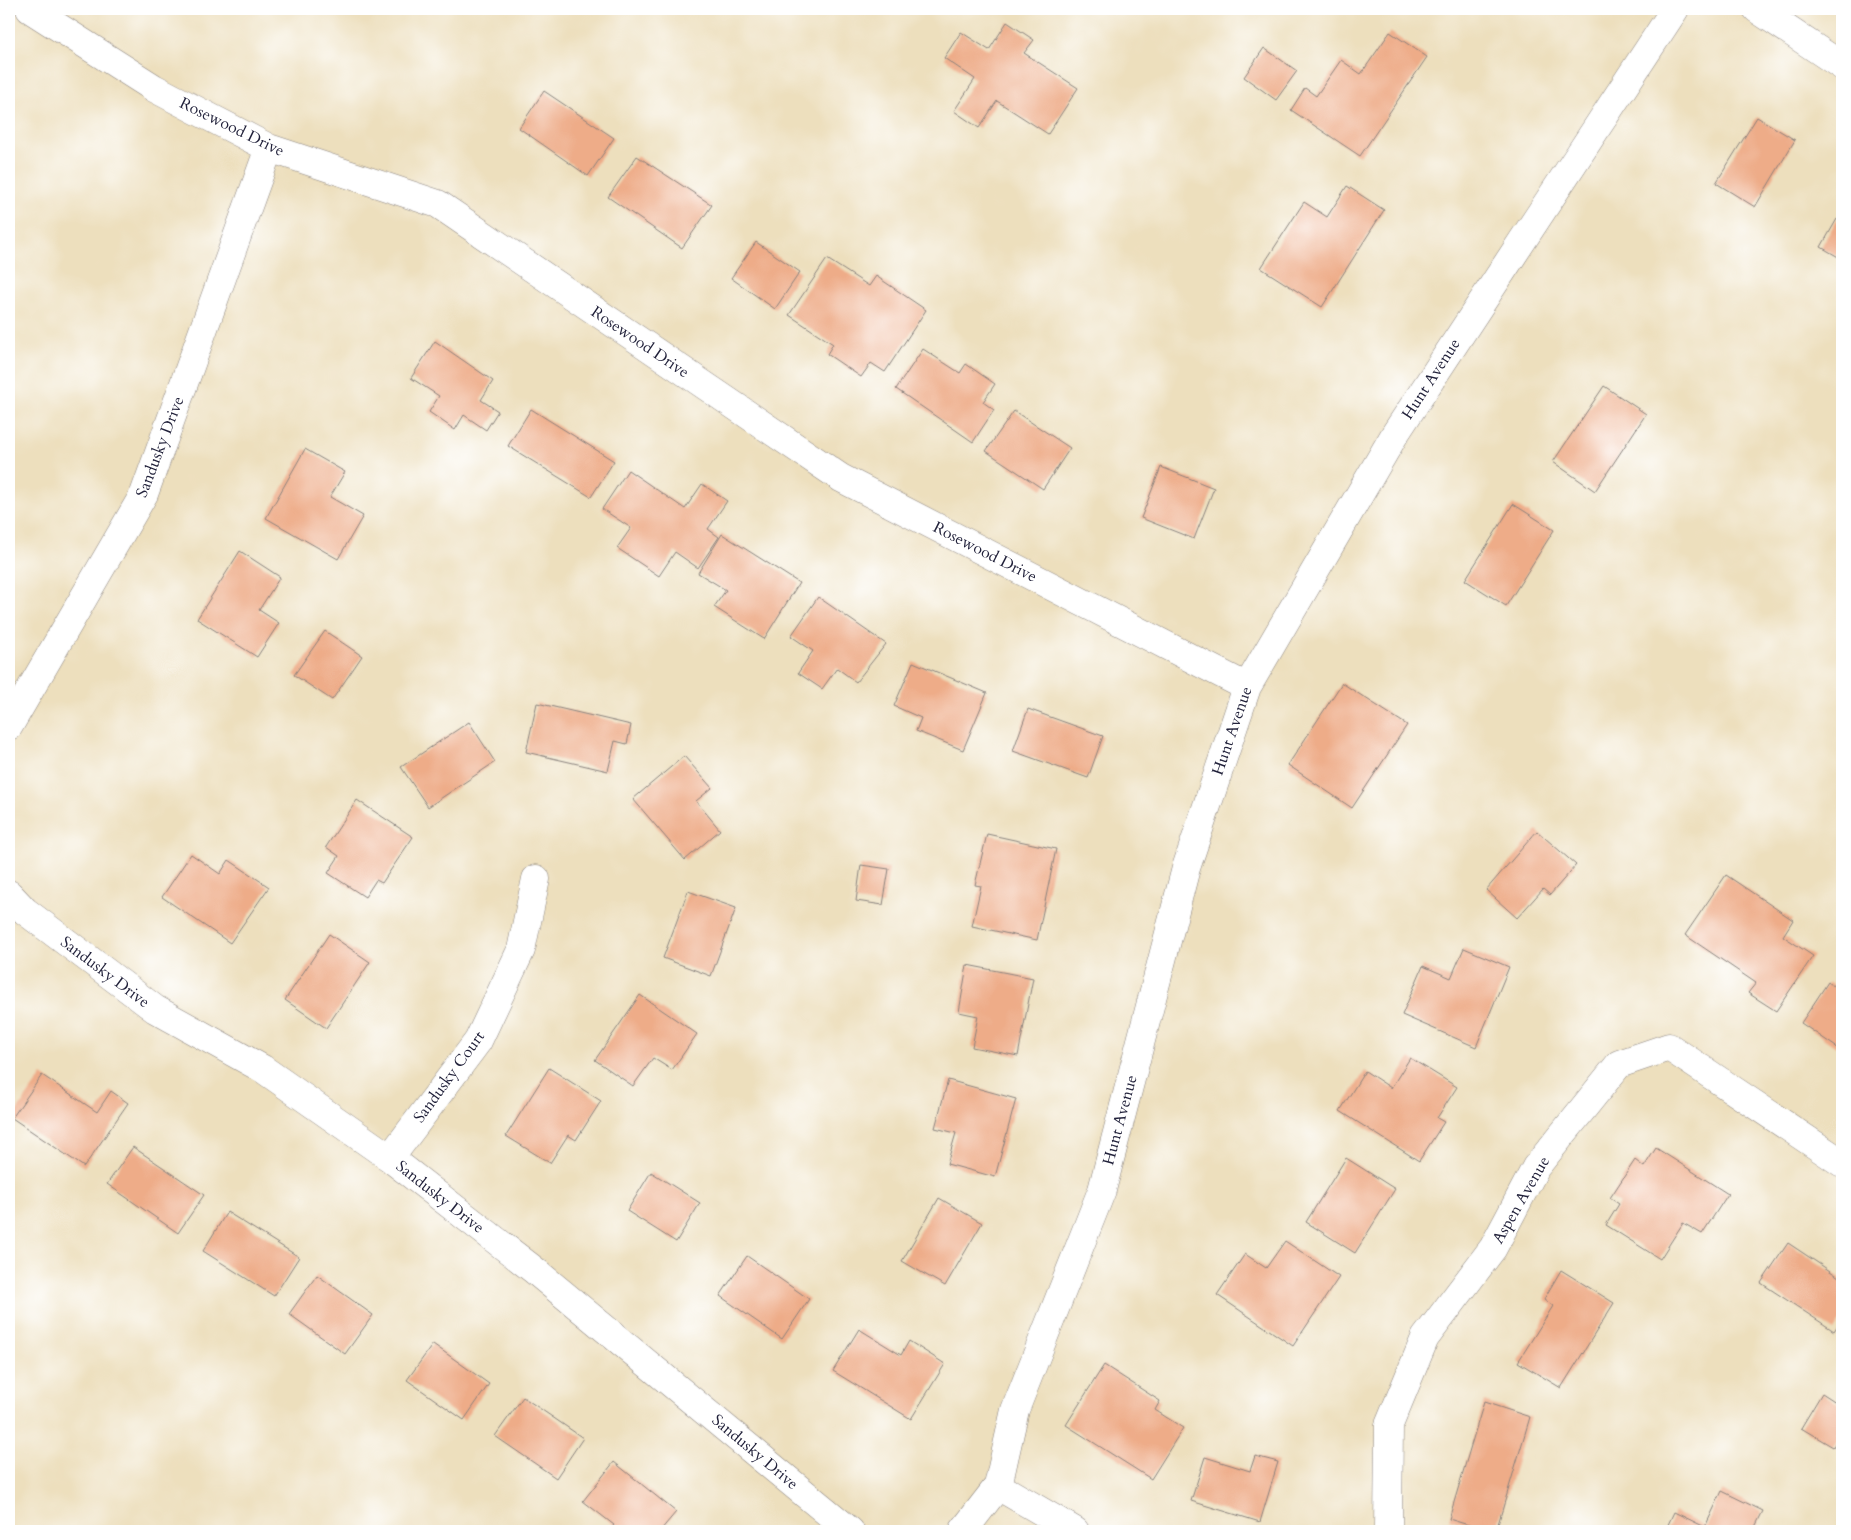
<svg xmlns="http://www.w3.org/2000/svg" width="1851" height="1540" font-family="Cardo,serif">
	<style>
		.building { fill: #eeac88 }
		.lines { fill: none; stroke-linecap: round; stroke-linejoin: round }
		.minor-casing { stroke: #88807c; stroke-width: 29 }
		.minor { stroke: #fff; stroke-width: 28 }
		.labels { text-anchor: middle; dominant-baseline: central; stroke-width: 4.5; stroke-linejoin: round; paint-order: stroke }
		.street-label { font-size: 16px; fill: #22223b; stroke: #fff }
	</style>
	<rect width="100%" height="100%" fill="#fff"/>
	<filter id="ink" filterUnits="userSpaceOnUse"><feTurbulence type="fractalNoise" baseFrequency=".02" numOctaves="2"/><feDisplacementMap in="SourceGraphic" scale="10" xChannelSelector="R" yChannelSelector="G"/><feConvolveMatrix kernelMatrix="1 2 1 2 8 2 1 2 1" color-interpolation-filters="sRGB"/></filter>
	<filter id="wash" filterUnits="userSpaceOnUse"><feTurbulence type="fractalNoise" baseFrequency=".0096" numOctaves="4" result="noise"/><feDisplacementMap in="SourceGraphic" scale="20" xChannelSelector="R" yChannelSelector="G"/><feGaussianBlur stdDeviation="1.12" result="paint"/><feColorMatrix in="noise" values="0 0 0 0 0 0 0 0 0 0 0 0 0 0 0 0 0 1.4 0 .05"/><feComposite in="paint" operator="in"/></filter>
	<g filter="url(#wash)">
		<rect width="100%" height="100%" fill="#eddfbd"/>
		<g id="blocks">
			<path class="building" d="M1007,22L1034,40L1024,53L1078,88L1048,134L997,101L979,128L954,111L975,79L944,58L961,32L989,50Z
				M1390,32L1427,57L1360,156L1291,110L1305,88L1316,96L1341,60L1361,74Z
				M1264,48L1297,71L1276,100L1244,77Z
				M544,91L614,138L588,176L519,128Z
				M1757,117L1795,140L1755,207L1716,183Z
				M637,156L712,205L682,248L608,197Z
				M1347,186L1384,210L1322,307L1261,268L1304,202L1327,217Z
				M1837,219L1842,222V259L1821,247Z
				M756,242L800,272L775,309L731,278Z
				M827,259L869,286L876,276L926,310L885,372L871,363L861,377L827,354L833,344L789,315Z
				M435,341L493,381L481,400L498,411L486,430L464,415L455,430L429,412L439,396L411,378Z
				M923,349L960,373L966,364L995,384L983,402L994,410L973,442L896,389Z
				M1604,386L1646,414L1595,491L1553,462Z
				M531,409L614,461L591,497L508,446Z
				M1014,411L1070,448L1043,489L986,451Z
				M305,449L345,472L330,497L363,516L338,559L266,518Z
				M1161,467L1214,488L1194,539L1141,518Z
				M628,470L685,509L702,484L727,501L708,529L719,537L698,568L675,552L659,576L617,548L631,528L602,509Z
				M1513,504L1554,530L1506,606L1465,580Z
				M722,534L799,583L764,639L714,607L726,590L698,573Z
				M240,551L280,577L259,610L279,623L257,657L197,619Z
				M818,597L886,644L856,682L837,668L822,689L798,673L813,651L791,636Z
				M325,631L362,656L332,700L294,675Z
				M913,662L987,693L963,750L916,731L921,718L894,706Z
				M1342,683L1407,725L1352,808L1288,765Z
				M537,703L631,725L627,744L615,741L608,771L526,752Z
				M1028,709L1103,736L1088,778L1013,751Z
				M469,722L495,762L428,807L401,767Z
				M684,756L712,788L696,801L720,830L685,860L633,799Z
				M357,800L413,837L382,883L376,880L365,897L328,873L339,856L326,847Z
				M1537,831L1576,865L1550,895L1543,889L1517,918L1486,890Z
				M987,834L1056,849L1037,940L972,926L981,886L975,885Z
				M191,854L220,874L229,860L269,887L230,943L162,897Z
				M861,865L889,869L883,905L856,901Z
				M1726,875L1793,920L1783,936L1813,956L1776,1011L1748,993L1756,983L1685,935Z
				M688,891L736,908L711,976L663,958Z
				M329,934L370,962L326,1028L285,1000Z
				M1464,948L1509,967L1476,1047L1402,1015L1423,966L1451,978Z
				M967,965L1033,978L1018,1056L972,1047L978,1016L959,1012Z
				M1828,982L1842,992V1051L1801,1023Z
				M640,995L697,1034L672,1070L653,1058L633,1086L595,1060Z
				M1410,1058L1457,1087L1437,1118L1444,1122L1419,1161L1340,1111L1365,1071L1391,1088Z
				M549,1068L601,1101L576,1140L568,1135L550,1163L506,1136Z
				M42,1075L97,1112L111,1091L128,1103L84,1167L12,1118Z
				M948,1080L1016,1099L995,1177L947,1164L956,1133L935,1128Z
				M133,1147L204,1195L178,1233L107,1184Z
				M1656,1148L1728,1194L1702,1234L1683,1223L1660,1259L1606,1225L1619,1204L1610,1198L1635,1160L1644,1167Z
				M1346,1158L1395,1189L1355,1253L1306,1222Z
				M651,1172L700,1203L676,1242L627,1211Z
				M939,1198L982,1223L945,1286L902,1261Z
				M227,1212L299,1257L274,1296L203,1251Z
				M1285,1241L1339,1277L1293,1346L1217,1295L1245,1254L1266,1268Z
				M1788,1243L1842,1279V1319L1834,1331L1761,1283Z
				M747,1256L809,1299L782,1339L720,1296Z
				M1561,1270L1614,1303L1561,1388L1518,1362L1553,1306L1544,1299Z
				M317,1275L373,1315L345,1354L289,1314Z
				M859,1329L901,1355L909,1341L945,1364L911,1419L833,1371Z
				M433,1344L489,1384L464,1420L407,1380Z
				M1104,1365L1160,1401L1155,1410L1183,1428L1151,1479L1066,1425Z
				M1822,1393L1842,1406V1431L1833,1447L1801,1428Z
				M523,1397L583,1438L556,1478L495,1436Z
				M1484,1402L1530,1417L1496,1531H1488L1449,1519Z
				M1255,1456L1278,1462L1260,1522L1191,1501L1205,1457L1250,1471Z
				M614,1462L676,1512L660,1531H609L614,1525L583,1501Z
				M1722,1491L1763,1511L1753,1531H1665L1674,1512L1705,1527Z"/>
		</g>
	</g>
	<g filter="url(#ink)">
		<use href="#blocks" fill-opacity="0" stroke="#88807c" stroke-width="1"/>
		<g class="lines">
			<defs>
				<path id="minor" d="M30,9L154,88L269,148L438,204L841,478L1247,687
					M1757,9L1842,66
					M9,726L144,494L269,148
					M9,894L25,911L155,1009L263,1069L390,1158L534,1270L850,1531
					M390,1158L478,1041L521,950L536,879
					M998,1486L1075,1531
					M963,1531L998,1486L1015,1410L1102,1190L1186,868L1247,687L1395,434L1675,9
					M1388,1531L1389,1425L1425,1338L1493,1248L1536,1167L1619,1064L1669,1047L1842,1163"/>
			</defs>
			<use href="#minor" class="minor-casing"/>
			<use href="#minor" class="minor"/>
		</g>
	</g>
	<g class="labels">
		<g class="street-label">
			<text transform="translate(232 127) rotate(26)">Rosewood Drive</text>
			<text transform="translate(640 342) rotate(34)">Rosewood Drive</text>
			<text transform="translate(1431 379) rotate(-57)">Hunt Avenue</text>
			<text transform="translate(160 447) rotate(-69)">Sandusky Drive</text>
			<text transform="translate(985 552) rotate(27)">Rosewood Drive</text>
			<text transform="translate(1232 731) rotate(-71)">Hunt Avenue</text>
			<text transform="translate(105 972) rotate(37)">Sandusky Drive</text>
			<text transform="translate(449 1077) rotate(-54)">Sandusky Court</text>
			<text transform="translate(1120 1120) rotate(-75)">Hunt Avenue</text>
			<text transform="translate(440 1197) rotate(38)">Sandusky Drive</text>
			<text transform="translate(1521 1200) rotate(-60)">Aspen Avenue</text>
			<text transform="translate(755 1452) rotate(40)">Sandusky Drive</text>
		</g>
	</g>
	<rect width="1851" height="1540" fill="none" stroke="#fff" stroke-width="30"/>
</svg>
